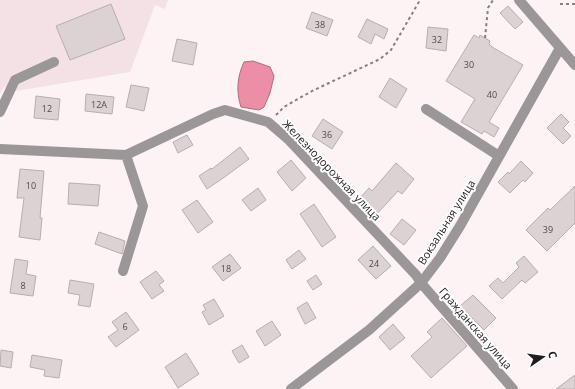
<svg xmlns="http://www.w3.org/2000/svg" width="575" height="389" font-family="'Open Sans',sans-serif">
	<style>
		.built { fill: #f4e1e5 }
		.water { fill: #ec8ea6; stroke: #af6c7d }
		.building { fill: #dcd2d4; stroke: #b7aeaf }
		.lines { fill: none; stroke-linecap: round; stroke-linejoin: round }
		.path { stroke: #867e80; stroke-width: 2; stroke-dasharray: 3 3; stroke-linecap: butt }
		.minor { stroke: #9b9798; stroke-width: 10 }
		.labels { text-anchor: middle; dominant-baseline: central; stroke-width: 4; stroke-linejoin: round; paint-order: stroke }
		.number-label { font-size: 9px; fill: #504a4c }
		.street-label { font-size: 11px; fill: #211d1e; stroke: #fff }
	</style>
	<rect width="100%" height="100%" fill="#fdf2f4"/>
	<path class="built" d="M0,0H168L165,9L155,5L130,72L16,91L4,87L0,94Z"/>
	<path class="water" d="M253,61L270,67L274,76L270,93L264,107L259,110L241,107C236,92 237,77 244,62Z"/>
	<path class="building" d="M111,4L125,39L70,60L56,26Z
		M508,6L523,22L515,29L500,13Z
		M312,12L333,20L327,36L306,28Z
		M367,19L388,29L384,39L375,34L371,44L358,37Z
		M428,27L448,29L446,51L426,48Z
		M474,35L479,38L480,35L490,41L489,44L492,47L523,65L489,122L499,128L494,137L484,131L482,134L461,122L475,99L446,81Z
		M177,39L197,43L193,65L172,61Z
		M390,78L407,89L396,108L379,97Z
		M131,85L149,88L144,111L126,107Z
		M86,94L114,97L112,114L85,111Z
		M36,96L60,99L58,120L34,118Z
		M561,114L569,122L563,128L571,136L563,144L547,128Z
		M323,119L343,132L332,149L312,136Z
		M187,135L193,145L178,153L173,142Z
		M240,147L249,159L226,176L207,189L199,176L211,168L212,169Z
		M291,160L306,178L292,191L277,172Z
		M521,161L533,173L525,182L523,180L510,193L498,182L508,172L509,174Z
		M396,163L414,179L402,194L398,191L375,216L358,200L369,188L372,191Z
		M20,169L44,171L40,218H42L40,240L19,237L24,198H17Z
		M69,183L100,185L98,206L68,204Z
		M575,186V223L547,251L526,230L548,208L550,210Z
		M258,188L266,200L251,211L242,200Z
		M197,200L213,222L198,233L182,210Z
		M314,204L336,237L322,247L300,214Z
		M402,219L416,230L404,245L390,234Z
		M99,232L125,241L122,254L95,244Z
		M373,246L391,266L376,279L358,260Z
		M299,250L306,259L292,269L286,260Z
		M230,254L241,268L223,281L212,267Z
		M524,256L538,272L525,283L522,280L502,299L489,286L498,278L503,283L519,267L516,263Z
		M15,259L28,261L26,274L36,276L33,296L10,293Z
		M156,271L164,281L159,285L164,291L152,299L140,282Z
		M316,275L322,284L313,290L307,281Z
		M70,280L94,284L90,307L78,305L80,295L68,293Z
		M473,295L496,318L484,330L460,306Z
		M214,299L224,316L209,325L202,312L206,310L203,305Z
		M307,302L316,318L305,324L297,308Z
		M126,312L139,330L116,347L108,337L118,330L112,322Z
		M442,318L467,346L431,378L411,356L432,337L427,332Z
		M272,321L281,335L265,346L256,331Z
		M393,324L405,338L390,350L379,337Z
		M242,345L249,357L239,363L232,351Z
		M1,350L13,352L11,368L0,366Z
		M186,353L199,374L178,388L165,367Z
		M32,355L62,360L59,378L44,376L45,370L30,367Z
		M575,375V389H556Z"/>
	<g class="lines">
		<path class="path" d="M560,4H575
			M485,38L488,8L493,0
			M276,115L284,107L312,91L380,59L391,50L420,0"/>
		<path class="minor" d="M519,0L575,65
			M426,109L499,156
			M0,112L15,80L54,62
			M0,149L126,155L213,114L225,110L268,122L289,140L416,275L421,283L513,389
			M123,271L143,206L126,155
			M291,389L369,330L421,283L440,258L460,226L560,48"/>
	</g>
	<g class="labels">
		<g class="number-label">
			<text x="320" y="24">38</text>
			<text x="437" y="39">32</text>
			<text x="469" y="64">30</text>
			<text x="492" y="94">40</text>
			<text x="99" y="104">12А</text>
			<text x="47" y="108">12</text>
			<text x="327" y="134">36</text>
			<text x="31" y="185">10</text>
			<text x="548" y="229">39</text>
			<text x="374" y="263">24</text>
			<text x="226" y="268">18</text>
			<text x="23" y="285">8</text>
			<text x="125" y="326">6</text>
		</g>
		<g class="street-label">
			<text transform="translate(332 170) rotate(46)">Железнодорожная улица</text>
			<text transform="translate(446 222) rotate(-58)">Вокзальная улица</text>
			<text transform="translate(476 328) rotate(49)">Гражданская улица</text>
		</g>
	</g>
	<g transform="translate(543 357) rotate(77)" stroke="#ffffff" stroke-width="3" paint-order="stroke">
	<path d="M0-3L7 15L0 10L-7 15Z" fill="#211d1e"/>
	<text y="-6" font-size="11" font-weight="bold" text-anchor="middle" fill="#211d1e">С</text>
	</g>
</svg>
